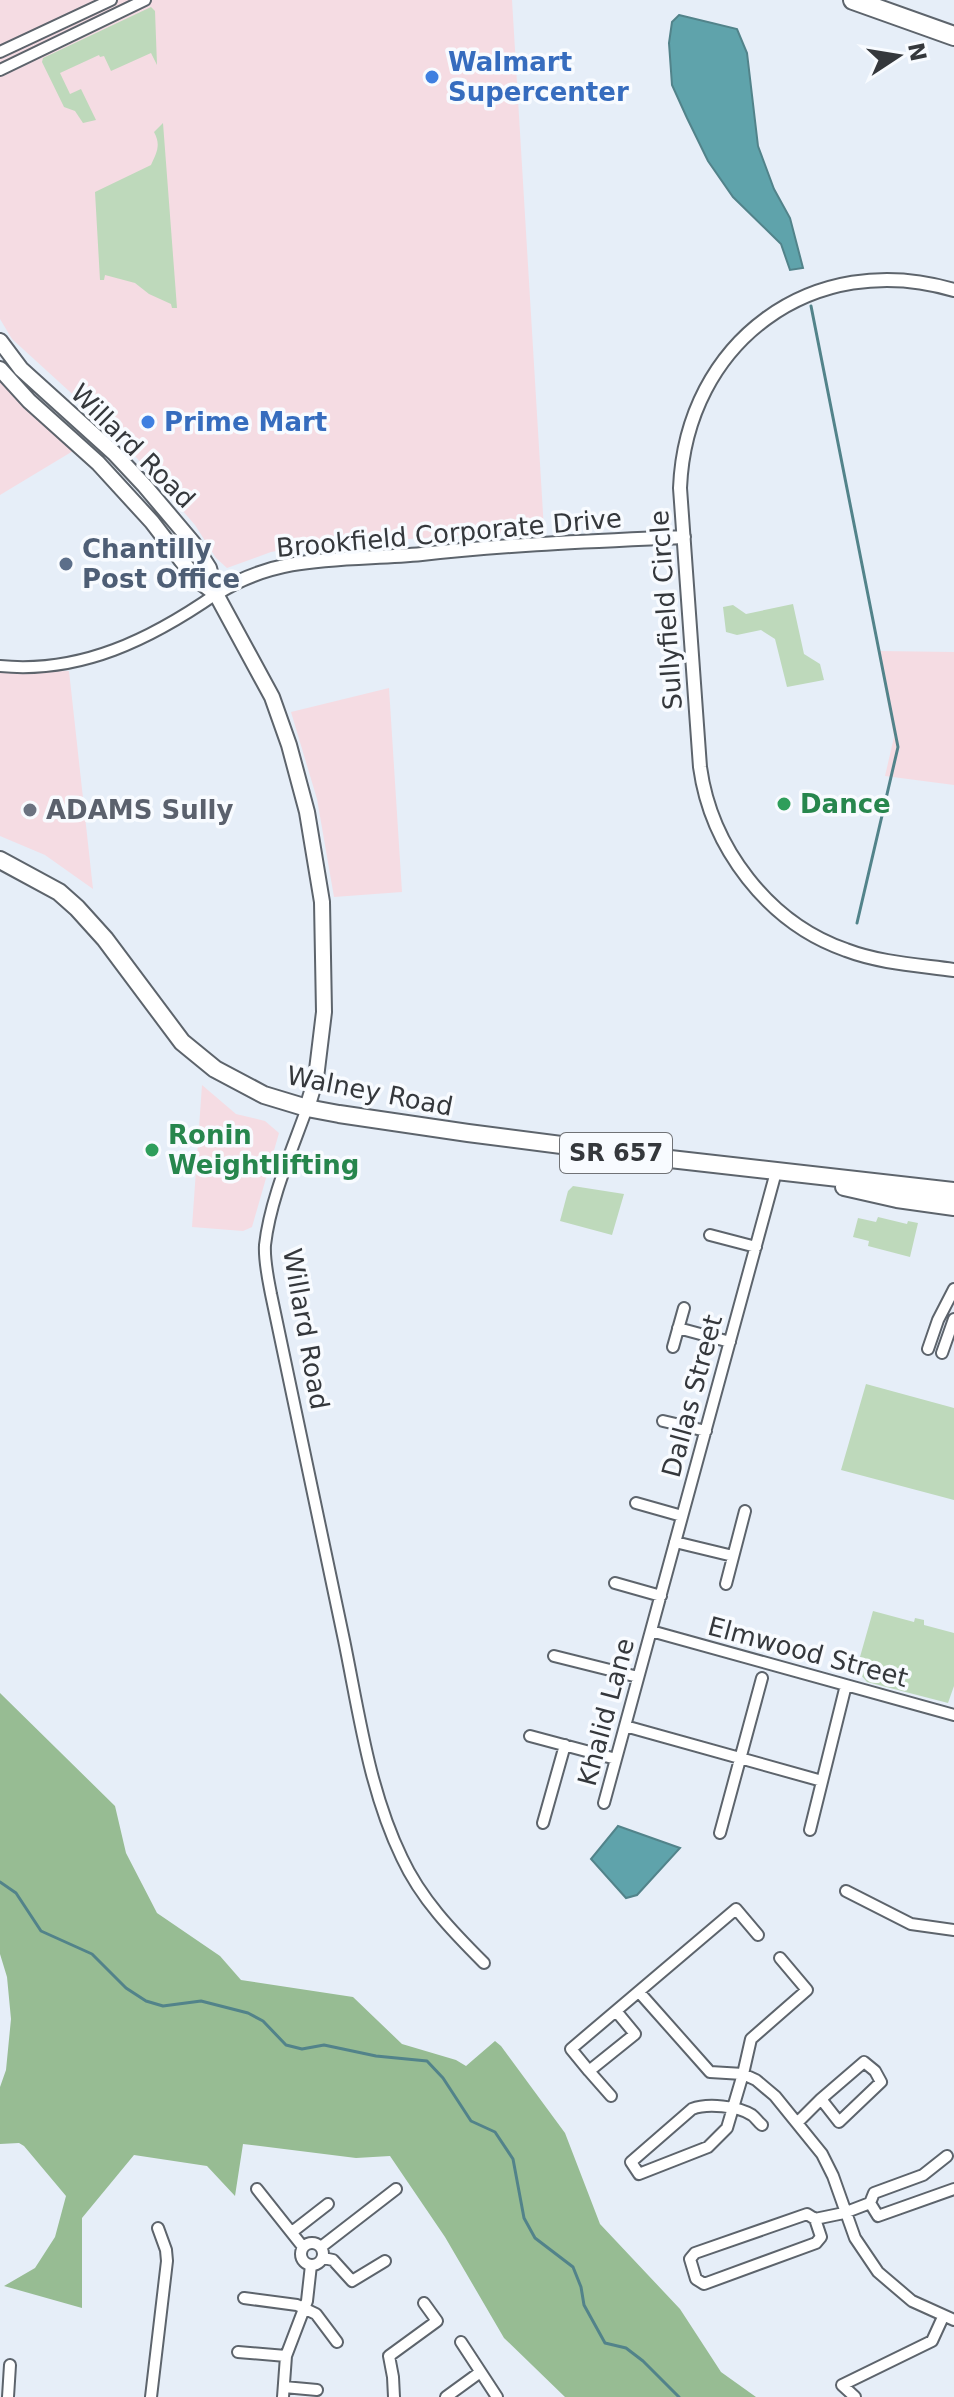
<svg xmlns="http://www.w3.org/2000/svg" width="954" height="2397" font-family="'DejaVu Sans',sans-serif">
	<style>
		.commercial { fill: #f5dce3 }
		.green { fill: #bed9bb }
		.forest { fill: #97bc93 }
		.water { fill: #5fa3ab; stroke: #52838a; stroke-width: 2 }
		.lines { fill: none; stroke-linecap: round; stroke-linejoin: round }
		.stream { stroke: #52838a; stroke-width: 3 }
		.minor-casing { stroke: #5d646c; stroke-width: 14 }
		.tertiary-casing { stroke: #5d646c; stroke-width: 16 }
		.secondary-casing { stroke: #5d646c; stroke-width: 18 }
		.primary-casing { stroke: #5d646c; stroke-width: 20 }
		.motorway-casing { stroke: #5d646c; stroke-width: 22 }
		.minor { stroke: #fff; stroke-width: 10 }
		.tertiary { stroke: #fff; stroke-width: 12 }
		.secondary { stroke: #fff; stroke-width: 14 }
		.primary { stroke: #fff; stroke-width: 16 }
		.motorway { stroke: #fff; stroke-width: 18 }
		.shop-dot { fill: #3f7fe0; stroke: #f8fbff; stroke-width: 3 }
		.service-dot { fill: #5c6f8a; stroke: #f8fbff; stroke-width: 3 }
		.leisure-dot { fill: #2e9e5b; stroke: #f8fbff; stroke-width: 3 }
		.worship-dot { fill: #6b7280; stroke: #f8fbff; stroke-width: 3 }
		.labels { text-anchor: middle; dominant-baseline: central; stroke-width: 7; stroke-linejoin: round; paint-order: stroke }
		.shield { fill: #f8fbff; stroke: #707276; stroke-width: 2 }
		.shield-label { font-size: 24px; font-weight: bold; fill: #35383c }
		.shop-label { font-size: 26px; font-weight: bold; fill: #366cbe; stroke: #f8fbff; text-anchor: start }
		.street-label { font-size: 26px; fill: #35383c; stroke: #f8fbff }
		.service-label { font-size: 26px; font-weight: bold; fill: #4e5e75; stroke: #f8fbff; text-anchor: start }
		.leisure-label { font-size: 26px; font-weight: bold; fill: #27864d; stroke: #f8fbff; text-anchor: start }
		.worship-label { font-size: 26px; font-weight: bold; fill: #5b616d; stroke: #f8fbff; text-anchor: start }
	</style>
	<rect width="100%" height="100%" fill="#e6eef8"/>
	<path class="commercial" d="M0,0H512L544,530L304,546L271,552L227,568L216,558L195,525L115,433L12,339L0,319Z
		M0,380L30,413L73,451L0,495Z
		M878,651L954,652V785L885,776L894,737Z
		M69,671L93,889L45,855L0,836V672Z
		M389,688L402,892L334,897L317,799L291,712Z
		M202,1085L236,1114L265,1121L279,1133L252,1227L243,1231L192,1227Z"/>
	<path class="green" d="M151,7L155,11L157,65L151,53L111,71L104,56L100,57L99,55L60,73L70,94L81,89L96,120L83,123L75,111L64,107L42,62L43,58Z
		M163,123L177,308H172L171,304L149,294L135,283L105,275L104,280H100L95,192L151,165C157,152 161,145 154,132Z
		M793,604L804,654L820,664L824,680L787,687L775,639L761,630L737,635L726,632L723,607L733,605L746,614Z
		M573,1186L624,1194L612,1235L560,1221L568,1191Z
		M878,1217L907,1224L908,1221L918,1223L910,1257L868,1246L869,1241L853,1237L858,1218L876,1222Z
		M866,1384L954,1408V1500L841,1470Z
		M873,1611L914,1622L915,1618L924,1620V1625L954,1633V1686L948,1703L867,1682L860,1674L858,1664Z"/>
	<path class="forest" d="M0,1693L115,1806L126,1853L157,1913L220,1956L241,1980L353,1997L402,2044L456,2060L466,2066L495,2041L501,2046L565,2133L600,2224L680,2309L721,2372L756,2397H565L504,2338L445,2237L390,2156L356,2158L243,2144L235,2196L207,2166L134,2155L82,2218V2308L4,2286L35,2268L55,2237L66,2196L24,2146L19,2143L0,2144V2087L6,2070L11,2019L7,1977L0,1954Z"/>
	<path class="water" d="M679,15L737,29L747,53L758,146L774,189L790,218L803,268L790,270L781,244L733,197L708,161L687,118L672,85L669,43L672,22Z
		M618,1826L680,1848L637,1895L626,1898L591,1859Z"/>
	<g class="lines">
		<path class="stream" d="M811,306L898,747L857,923
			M0,1882L16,1893L41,1931L92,1954L126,1988L146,2001L163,2006L201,2001L248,2013L263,2021L286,2045L302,2049L324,2045L376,2056L427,2061L443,2078L471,2121L495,2132L513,2159L524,2218L535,2238L573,2267L581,2287L584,2305L605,2343L626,2348L643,2361L679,2397"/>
		<defs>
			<path id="minor" d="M0,52L111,0
				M0,70L145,0
				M0,666C81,674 151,639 216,594
				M307,1108C292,1150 270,1200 265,1245C264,1261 268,1278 271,1294C295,1410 320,1525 344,1640C359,1713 369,1790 402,1858C421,1899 452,1931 484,1963
				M710,1235L756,1247
				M678,1328L730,1342
				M673,1347L684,1308
				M928,1349L938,1320L954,1289
				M942,1353L954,1319
				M663,1421L706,1431
				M636,1503L682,1516
				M675,1542L733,1556
				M615,1583L661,1596
				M726,1584L745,1511
				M651,1631L954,1715
				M554,1656L638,1677
				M625,1726L822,1781
				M530,1736L616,1759
				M604,1803L776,1172
				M543,1823L565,1745
				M810,1830L846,1685
				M720,1833L762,1678
				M846,1891L911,1924L954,1930
				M639,1992L710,2072L743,2074L756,2080L775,2096L822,2154L833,2176L855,2238L878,2272L912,2301L954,2320
				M616,2011L635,2034L589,2071L571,2049L736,1909L758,1935
				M864,2062L875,2071L881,2082L839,2122L821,2099Z
				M589,2071L611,2096
				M798,2122L821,2099
				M762,2125C758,2122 756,2118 752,2115C738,2106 707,2103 692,2109L631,2162L639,2174L708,2147L727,2128L743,2074L751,2039L807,1990L780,1958
				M257,2189L303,2247
				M870,2203L878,2216L954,2189
				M807,2214L815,2219L821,2237L816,2243L704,2284L696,2279L690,2259L695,2253Z
				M815,2219L844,2213L870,2203L874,2193L923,2175L947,2156
				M292,2232L328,2204
				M301 2254a11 11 0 1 1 22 0a11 11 0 1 1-22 0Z
				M321,2247L396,2189
				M323,2258L333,2260L352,2281L385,2261
				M244,2298L297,2305L316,2314L337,2342
				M461,2342L497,2397
				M238,2352L286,2356
				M284,2387L317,2390
				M8,2397L10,2365
				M151,2397L167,2261L166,2250L158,2228
				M283,2397L286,2356L307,2301L311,2265
				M394,2397L393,2377L389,2356L437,2321L424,2303
				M446,2397L479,2373
				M855,2397L842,2385L932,2341L943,2317"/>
			<path id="tertiary" d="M954,290C813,248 686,342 680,488L700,767C711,847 768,923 846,950C880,963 918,965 954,970
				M216,594C280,552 350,561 422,554C509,544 597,541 684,537"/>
			<path id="secondary" d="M0,341L21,369L114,453L144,485L193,543L209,568L216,594L272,697L289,745L307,812L322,902L324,1012L316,1078L307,1108
				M0,369L29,401L98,463L152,522L195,578L216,594"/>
			<path id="primary" d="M0,860L59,892L77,908L105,939L182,1042L215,1069L264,1095L307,1108L339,1114L468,1133L670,1159L954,1191
				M844,1187L897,1199L954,1207"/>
			<path id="motorway" d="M853,0L954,36"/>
		</defs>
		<use href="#minor" class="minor-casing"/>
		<use href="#tertiary" class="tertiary-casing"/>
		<use href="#secondary" class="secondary-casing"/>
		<use href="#primary" class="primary-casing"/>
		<use href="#motorway" class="motorway-casing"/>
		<use href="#minor" class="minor"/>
		<use href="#tertiary" class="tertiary"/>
		<use href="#secondary" class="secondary"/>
		<use href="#primary" class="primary"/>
		<use href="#motorway" class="motorway"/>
	</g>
	<g class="shop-dot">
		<circle cx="432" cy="77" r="8"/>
		<circle cx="148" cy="422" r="8"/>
	</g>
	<circle class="service-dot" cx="66" cy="564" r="8"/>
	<g class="leisure-dot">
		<circle cx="784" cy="804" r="8"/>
		<circle cx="152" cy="1150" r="8"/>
	</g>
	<circle class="worship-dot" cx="30" cy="810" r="8"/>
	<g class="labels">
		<rect class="shield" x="560" y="1133" width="112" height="40" rx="6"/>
		<g class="shield-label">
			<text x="616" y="1153">SR 657</text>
		</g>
		<g class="shop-label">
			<text x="448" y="62">Walmart<tspan x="448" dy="30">Supercenter</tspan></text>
			<text x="164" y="422">Prime Mart</text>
		</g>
		<g class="street-label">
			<text transform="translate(133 446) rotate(45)">Willard Road</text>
			<text transform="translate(449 533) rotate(-5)">Brookfield Corporate Drive</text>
			<text transform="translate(666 610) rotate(-94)">Sullyfield Circle</text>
			<text transform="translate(370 1091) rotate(11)">Walney Road</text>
			<text transform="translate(306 1329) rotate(80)">Willard Road</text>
			<text transform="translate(692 1396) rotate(-75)">Dallas Street</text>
			<text transform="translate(808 1652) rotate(15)">Elmwood Street</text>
			<text transform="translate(606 1712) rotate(-75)">Khalid Lane</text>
		</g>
		<g class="service-label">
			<text x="82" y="549">Chantilly<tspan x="82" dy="30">Post Office</tspan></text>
		</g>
		<g class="leisure-label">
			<text x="800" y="804">Dance</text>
			<text x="168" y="1135">Ronin<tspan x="168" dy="30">Weightlifting</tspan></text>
		</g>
		<g class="worship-label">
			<text x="46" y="810">ADAMS Sully</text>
		</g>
	</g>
	<g transform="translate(898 56) rotate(78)" stroke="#f8fbff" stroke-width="6" paint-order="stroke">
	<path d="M0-6L14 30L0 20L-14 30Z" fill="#35383c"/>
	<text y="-12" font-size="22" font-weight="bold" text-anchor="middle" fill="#35383c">N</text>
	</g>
</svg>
